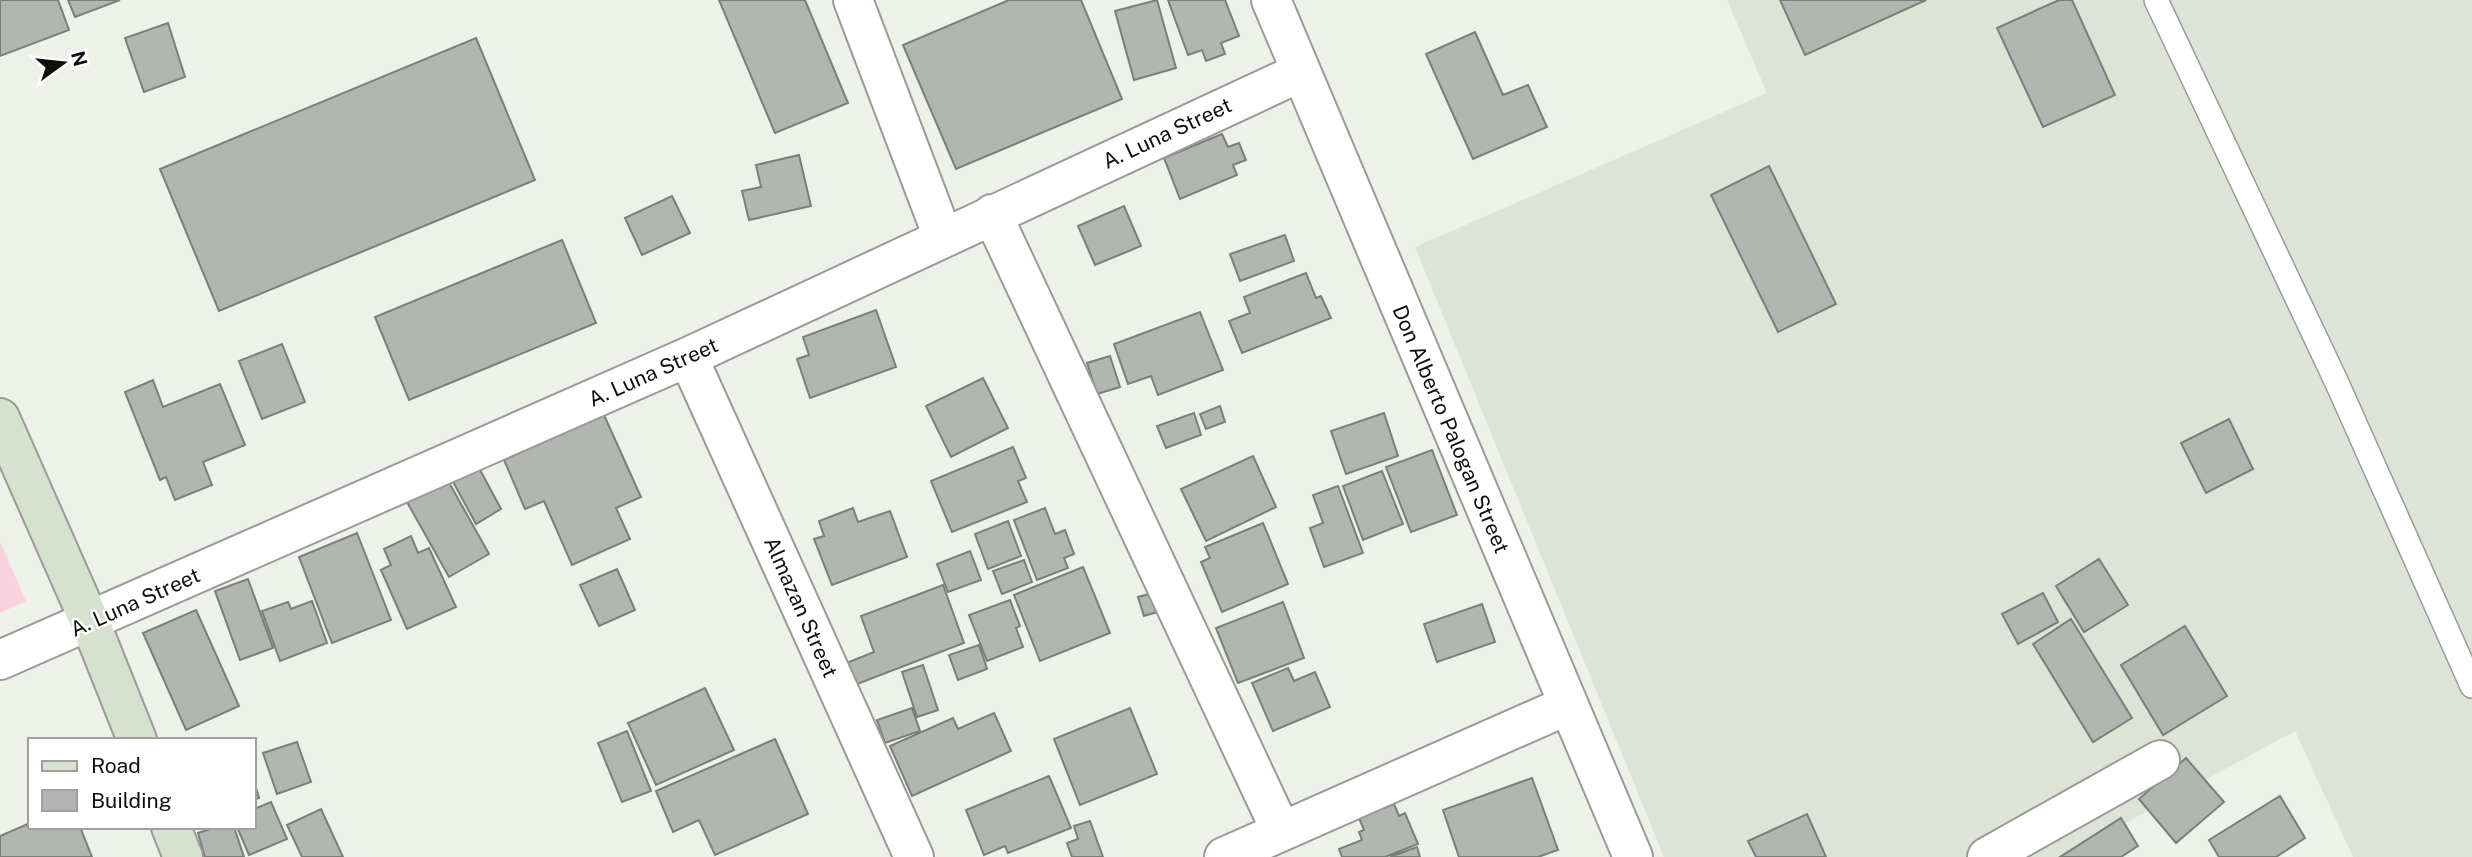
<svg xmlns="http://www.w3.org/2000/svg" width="2472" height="857" font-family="'Public Sans',sans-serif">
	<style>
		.built { fill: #dde4d7 }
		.green { fill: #fad1de }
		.building { fill: #b2b6b0; stroke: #7b7e79; stroke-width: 2 }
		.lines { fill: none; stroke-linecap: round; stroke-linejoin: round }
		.lane-casing { stroke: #989b96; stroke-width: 26 }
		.street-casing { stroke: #989b96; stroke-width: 42 }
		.secondary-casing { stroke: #989b96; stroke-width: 42 }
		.lane { stroke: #fff; stroke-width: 23 }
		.street { stroke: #fff; stroke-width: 38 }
		.secondary { stroke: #d6e1ce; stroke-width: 38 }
		.labels { text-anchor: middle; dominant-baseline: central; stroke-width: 5; stroke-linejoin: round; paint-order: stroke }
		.street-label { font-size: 21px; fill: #0e0f0d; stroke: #fff }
	</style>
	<rect width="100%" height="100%" fill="#edf1ea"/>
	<path class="built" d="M1727,0H2472V857H2353L2295,731L2063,857H1664L1415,247L1767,93Z"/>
	<path class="green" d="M0,542L26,601L0,613Z"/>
	<path class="building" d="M0,0H58L69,30L0,56Z
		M68,0H120L75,17Z
		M719,0H805L848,103L775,133Z
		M1009,0H1081L1122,99L956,169L903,45Z
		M1157,0L1176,68L1134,80L1115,11Z
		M1168,0H1225L1239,36L1221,43L1225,54L1206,61L1202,50L1188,55Z
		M1780,0H1926L1805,55Z
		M2059,0H2072L2115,95L2043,127L1997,28Z
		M168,23L185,77L144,92L125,38Z
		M1475,32L1503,95L1528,85L1547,127L1473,159L1426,54Z
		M476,38L535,180L219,311L160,169Z
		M1222,134L1228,147L1239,143L1246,160L1233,165L1237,175L1180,199L1164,158Z
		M799,155L811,206L749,220L742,191L761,187L756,165Z
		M1769,166L1836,304L1778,332L1711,195Z
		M672,196L690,233L642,255L625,218Z
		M1124,206L1141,246L1095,265L1078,226Z
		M1285,235L1294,261L1240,281L1230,254Z
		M562,240L596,323L409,400L375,317Z
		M1306,273L1316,298L1321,296L1331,318L1242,353L1229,321L1250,313L1244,297Z
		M876,310L896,367L810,398L797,359L809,355L803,337Z
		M1200,312L1223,370L1158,395L1151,376L1128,384L1114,344Z
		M282,344L305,402L262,419L239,361Z
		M1110,356L1120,387L1097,394L1087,363Z
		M983,378L1008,428L951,457L926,406Z
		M153,380L163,407L220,384L245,445L203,462L212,485L175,500L166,477L160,480L125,392Z
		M1220,406L1225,422L1206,429L1200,414Z
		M1194,413L1201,435L1166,448L1157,426Z
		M1384,413L1398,456L1346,474L1331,431Z
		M604,415L641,497L616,508L630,539L572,565L544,501L525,509L504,460Z
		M2229,419L2253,469L2206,493L2181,443Z
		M1013,447L1026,478L1018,481L1027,502L952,532L931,481Z
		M1432,450L1457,515L1411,532L1386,467Z
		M1253,456L1276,507L1206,541L1181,489Z
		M478,466L501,509L476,524L452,480Z
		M1382,471L1403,524L1363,540L1343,486Z
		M447,479L489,554L449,577L407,502Z
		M1338,486L1363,553L1324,567L1310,528L1323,523L1313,495Z
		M853,508L858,522L890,511L907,557L832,585L814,539L824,536L819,521Z
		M1045,508L1055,534L1065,530L1074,554L1064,558L1068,568L1037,580L1014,520Z
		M1008,521L1021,556L988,569L975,534Z
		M1263,523L1288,584L1222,612L1201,562L1210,558L1205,547Z
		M357,533L391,620L332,643L299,557Z
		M411,536L418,553L429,548L456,607L407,629L381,570L391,565L384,549Z
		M970,551L981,580L948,592L937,564Z
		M2099,559L2128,605L2084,632L2056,586Z
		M1024,560L1032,582L1002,594L993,571Z
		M1083,567L1110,633L1040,661L1014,595Z
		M617,569L635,610L599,626L580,585Z
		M248,579L273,648L240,660L215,591Z
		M943,585L964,643L852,686L844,664L874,652L861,616Z
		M1161,591L1167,609L1144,616L1138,597Z
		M2043,593L2058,622L2018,644L2002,614Z
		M1010,600L1020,626L1016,628L1023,647L987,661L969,615Z
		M312,601L327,643L280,661L262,611L288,602L291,609Z
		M1283,602L1304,658L1238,683L1216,628Z
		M1482,604L1495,642L1437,662L1424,624Z
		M196,610L239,706L186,730L143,633Z
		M2071,619L2132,718L2093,742L2033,644Z
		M2185,626L2227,696L2163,735L2121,665Z
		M979,645L987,669L958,680L949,655Z
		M923,665L938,710L917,717L902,672Z
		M1288,668L1294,681L1315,672L1330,707L1273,731L1252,683Z
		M705,688L734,750L656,785L628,723Z
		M912,708L920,731L885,743L877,720Z
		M1130,708L1157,774L1080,805L1054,739Z
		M994,713L1011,751L912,796L890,746L953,718L958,729Z
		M627,731L651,791L622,802L598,743Z
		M775,739L808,814L715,855L699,820L673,832L656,791Z
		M297,742L311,782L277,794L263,753Z
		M2186,758L2224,802L2176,843L2139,799Z
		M1049,776L1071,828L1008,853L1005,846L984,855L966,810Z
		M1532,778L1558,850L1538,857H1459L1443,810Z
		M254,781L259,798L254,800Z
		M2280,796L2305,838L2276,857H2219L2209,840Z
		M271,802L287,839L249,855L237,827H254V809Z
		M1394,804L1399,816L1405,813L1418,844L1385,857H1342L1339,849L1362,840L1359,832L1364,830L1359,818Z
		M321,809L343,857H302L287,825Z
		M1807,814L1826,857H1756L1748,841Z
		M2121,818L2138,846L2121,857H2060Z
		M1090,821L1103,857H1072L1067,843L1078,839L1074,826Z
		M30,823V827H80L92,857H0V836Z
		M216,827H234L244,857H205L198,833Z
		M1417,847L1420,857H1390Z"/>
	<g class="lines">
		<defs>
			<path id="lane" d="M2156,0L2337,383L2472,686"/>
			<path id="street" d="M853,0L943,237
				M1271,0L1633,857
				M992,214L1281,831
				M688,357L914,857
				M0,660L688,357L1301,72
				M1224,857L1568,705
				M1987,857L2160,760"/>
			<path id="secondary" d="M0,418L90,622L137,740
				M171,827L183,857"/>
		</defs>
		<use href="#lane" class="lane-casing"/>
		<use href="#street" class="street-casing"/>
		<use href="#secondary" class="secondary-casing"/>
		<use href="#lane" class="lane"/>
		<use href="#street" class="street"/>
		<use href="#secondary" class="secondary"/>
	</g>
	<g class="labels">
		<g class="street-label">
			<text transform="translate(1167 133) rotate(-25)">A. Luna Street</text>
			<text transform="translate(653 372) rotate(-24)">A. Luna Street</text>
			<text transform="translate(1451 429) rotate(67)">Don Alberto Palogan Street</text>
			<text transform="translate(135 602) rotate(-24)">A. Luna Street</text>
			<text transform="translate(801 607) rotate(66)">Almazan Street</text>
		</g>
	</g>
	<rect x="28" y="738" width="228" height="91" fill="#ffffff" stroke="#9f9f9e" stroke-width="2"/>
	<rect x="42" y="761" width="35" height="10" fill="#d6e1ce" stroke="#9f9f9e" stroke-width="2"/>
	<text x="91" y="773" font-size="21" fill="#0e0f0d">Road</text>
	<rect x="42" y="790" width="35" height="21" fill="#b2b6b0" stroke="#9f9f9e" stroke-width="2"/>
	<text x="91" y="808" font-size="21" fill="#0e0f0d">Building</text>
	<g transform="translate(63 63) rotate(75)" stroke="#ffffff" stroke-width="5" paint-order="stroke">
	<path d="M0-5L12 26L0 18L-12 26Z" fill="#0e0f0d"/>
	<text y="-10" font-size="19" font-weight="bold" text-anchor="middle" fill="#0e0f0d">N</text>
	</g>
</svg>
